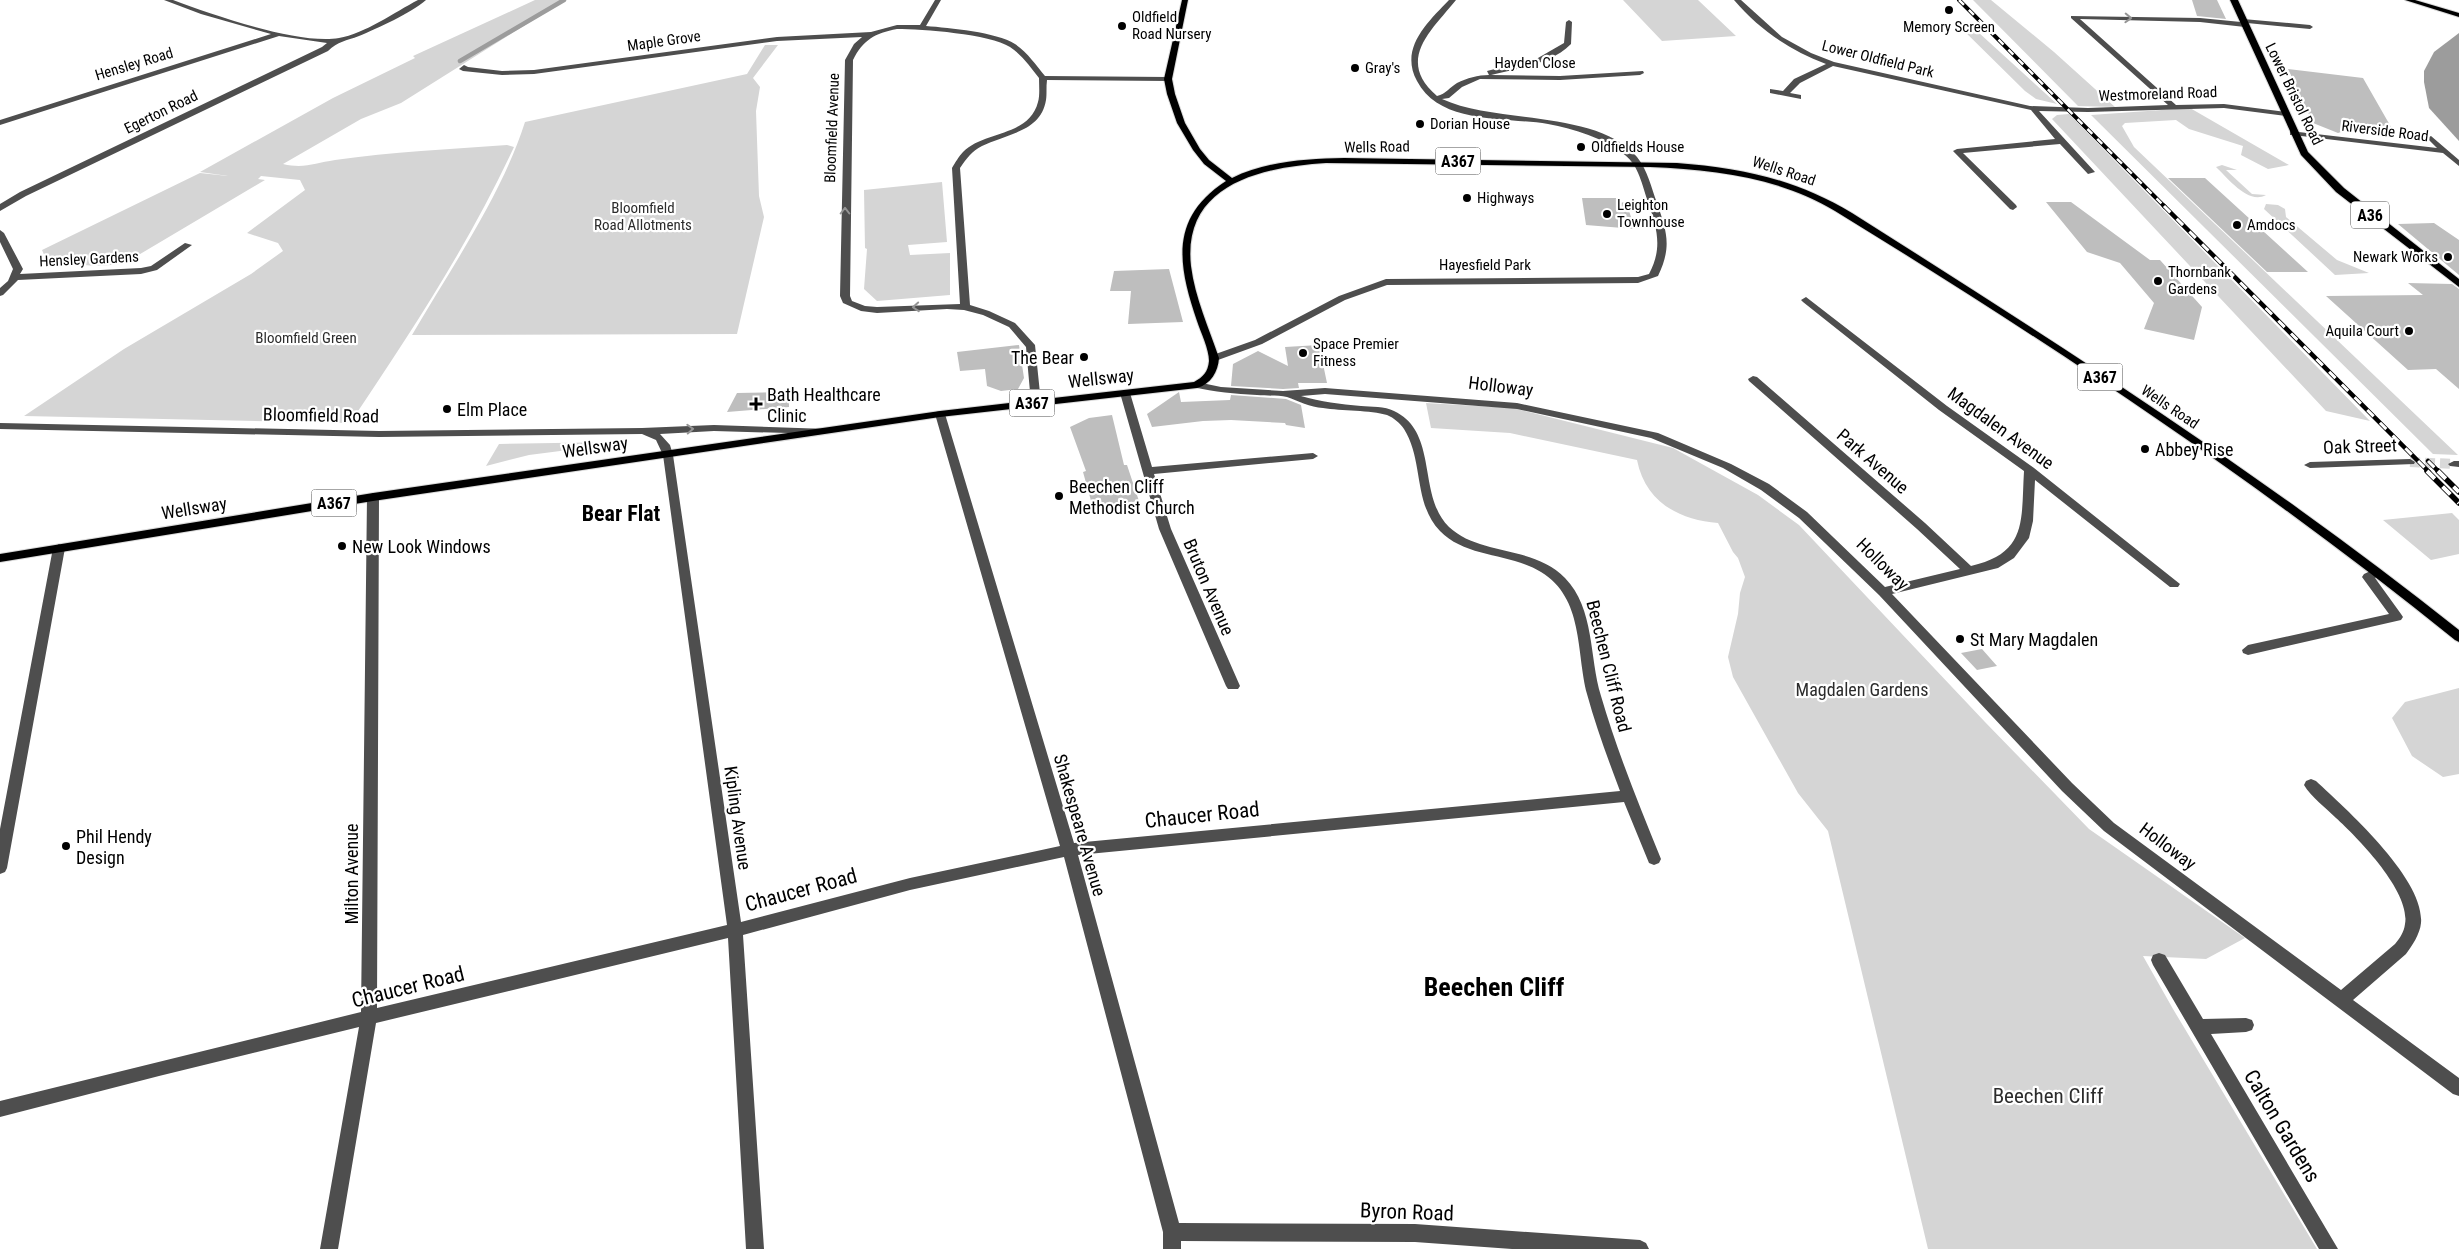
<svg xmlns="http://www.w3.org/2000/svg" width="2459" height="1249" font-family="'Roboto Condensed',sans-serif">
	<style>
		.green { fill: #d5d5d5 }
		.water { fill: #9c9c9c }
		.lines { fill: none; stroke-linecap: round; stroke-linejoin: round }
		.stream { stroke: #9c9c9c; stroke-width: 4.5 }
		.building { fill: #bebebe }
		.minor-tunnel { stroke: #d9d9d9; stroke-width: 10; stroke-dasharray: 10 5; stroke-linecap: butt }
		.major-casing { stroke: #dbdbdb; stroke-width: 2 }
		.highway-casing { stroke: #dbdbdb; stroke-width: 2 }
		.minor { fill: #4e4e4e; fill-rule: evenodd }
		.major { fill: #000; fill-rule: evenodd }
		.highway { fill: #000; fill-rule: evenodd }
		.rail-far2-casing { stroke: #000; stroke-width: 4 }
		.rail-far1-casing { stroke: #000; stroke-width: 4.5 }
		.rail-casing { stroke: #000; stroke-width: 5.5 }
		.rail-far2 { stroke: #fff; stroke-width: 2.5; stroke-dasharray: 7; stroke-linecap: butt }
		.rail-far1 { stroke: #fff; stroke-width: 3; stroke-dasharray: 9; stroke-linecap: butt }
		.rail { stroke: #fff; stroke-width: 4; stroke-dasharray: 11; stroke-linecap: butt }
		.oneway { stroke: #959595 }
		.poi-dot { fill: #000; stroke: #fff; stroke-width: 2 }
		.labels { text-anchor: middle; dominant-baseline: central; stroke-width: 4.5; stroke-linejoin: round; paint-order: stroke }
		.far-poi-label { font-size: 15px; fill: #000; stroke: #fff; text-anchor: start }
		.far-street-label { font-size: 15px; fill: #000; stroke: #fff }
		.far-park-label { font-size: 15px; fill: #2c2c2c; stroke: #fff }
		.shield { fill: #fff; stroke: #4c4c4c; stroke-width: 1 }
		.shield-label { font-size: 16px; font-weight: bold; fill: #000 }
		.poi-label { font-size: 18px; fill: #000; stroke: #fff; text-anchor: start }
		.street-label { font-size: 18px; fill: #000; stroke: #fff }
		.park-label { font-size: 18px; fill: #2c2c2c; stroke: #fff }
		.near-street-label { font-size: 21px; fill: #000; stroke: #fff }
		.near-park-label { font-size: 21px; fill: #2c2c2c; stroke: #fff }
		.district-label { font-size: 22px; font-weight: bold; fill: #000; stroke: #fff }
		.near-district-label { font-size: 26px; font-weight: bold; fill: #000; stroke: #fff }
	</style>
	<rect width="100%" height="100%" fill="#fff"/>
	<path class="green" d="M535,0H565L401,103L361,119L283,164C304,169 315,163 335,160C392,152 450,149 507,145L514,147C469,244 410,334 350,423L24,416L124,349L251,274L283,251L278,243L247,233L305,190L300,180L261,176L258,179L265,180L125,263C97,268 73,265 46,259L42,250L200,173L228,176L200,172L333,98L415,58L413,56Z
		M1623,0H1698L1736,36L1662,41Z
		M1973,0H1991L2054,52L2115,107L2078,106Z
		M1955,22H1967L2057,104L2036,99L2025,91Z
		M765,45H778L753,78L760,87L756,111L759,196L764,217L737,334L412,335C451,268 502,195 525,122L747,74Z
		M2190,108L2289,165L2268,169L2241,155L2243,146L2189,129L2176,120L2125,123L2122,126L2134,147L2458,455L2433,454L2091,115Z
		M2069,114L2370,421L2326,411L2052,119L2057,115Z
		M2222,165L2237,170H2226L2252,194L2266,195C2248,205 2228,178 2216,167Z
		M942,182L947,242L908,245L910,255L950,253V295L877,301L864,289L867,249L865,248L864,190Z
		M2266,204L2278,205L2285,209L2286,217L2337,260L2369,273L2335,275L2264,209Z
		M1426,403L1513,408L1673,448L1758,495L1799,525L1985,722L2089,829L2245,938L2206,959L2143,956L2173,1009L2317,1249H1928L1828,831L1798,793L1733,677L1728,657L1738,614L1740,593L1745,577L1738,558L1733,552L1718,523C1678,520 1645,501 1637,460L1510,433L1431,428Z
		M617,442L618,447L614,450H568L529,455L486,466L499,444Z
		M2452,513L2459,520V554L2431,560L2383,520Z
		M2459,688V774L2443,777L2412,756L2392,718L2405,702Z"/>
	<path class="water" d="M2459,33V141L2429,108L2424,82V71L2434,52Z"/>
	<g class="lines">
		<path class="stream" d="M460,61L564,0"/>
	</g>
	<path class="building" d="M2192,0H2217L2226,19L2197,16Z
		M2288,69L2363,78L2395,134L2353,128L2338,133L2313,123Z
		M2168,178H2205L2308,272H2267Z
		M1582,198H1616L1618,203L1626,202L1635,229L1586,225Z
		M2046,202H2071L2150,260H2160L2202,307L2194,340L2144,329L2154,303L2120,263L2087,252Z
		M2434,223L2459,240V275L2398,224Z
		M1169,269L1183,322L1128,324L1131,291H1110L1114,271Z
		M2408,283L2452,284L2459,289V389L2436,369L2408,370L2326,296L2423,295Z
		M1019,345L1024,378L1018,389L1001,391L987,386L985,369L960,371L957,352Z
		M1319,345L1327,383H1298L1299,388L1283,389L1231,386L1233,364L1258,351L1288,366L1285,347Z
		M789,392V407L727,412L737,393Z
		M1179,392L1181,402L1230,400L1231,395L1286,399L1301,405L1305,428L1286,425L1285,423L1231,420L1203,421L1152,427L1147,414Z
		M1112,415L1124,465H1127L1139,501L1093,508L1083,472L1086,471L1070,427L1089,418Z
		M1982,649L1997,666L1977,670L1961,653Z"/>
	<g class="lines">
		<path class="minor-tunnel" d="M2410,462L2454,464"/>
		<defs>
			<path id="major" d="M1182,0H1188L1172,79L1175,94L1185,123L1200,149L1209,160L1232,178C1266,161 1306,159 1344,158L1677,163C1742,168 1795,179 1852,213C2059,344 2267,477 2459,630V642L2455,640C2259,482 2049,342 1835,211C1778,177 1716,170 1650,167L1326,163C1262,167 1182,184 1191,266C1195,298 1209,328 1219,358C1218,372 1211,384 1197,388L940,417L373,501L0,562V554L373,493L940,411L1194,382C1203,377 1208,372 1209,361C1209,349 1201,333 1197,321C1178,265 1169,218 1226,181L1204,164L1193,150L1177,123L1167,94L1164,79Z
				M2405,0H2415L2459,13V17Z"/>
			<path id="highway" d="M2230,0H2238L2308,152L2344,188L2459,279V287L2336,192L2301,155Z"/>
		</defs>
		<use href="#major" class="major-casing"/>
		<use href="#highway" class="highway-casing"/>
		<path class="minor" d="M164,0H173C213,15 299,45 339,38C364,34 395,12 418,0H426C411,13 378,28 359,36C346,41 338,41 328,51L26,196L0,211V204L20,192L322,47L327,43L279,36L0,125V120L271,34L201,14Z
			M935,0H941L926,26C950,28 996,32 1015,44C1027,52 1036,65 1045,76L1168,77L1172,79L1168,81L1047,80C1046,87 1047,94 1046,100C1041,132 1006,134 982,146C972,151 966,159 960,168L970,305L989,311L1015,323L1035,345L1041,403L1040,405L1036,406L1031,403L1026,347L1009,327L983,315L964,310L947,309L877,313L861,311L843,303L840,296L845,60L854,44L862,37L777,41L534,74L502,75L463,71L459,69L464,65L468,67L502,71L534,70L777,37L871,32L897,25H920ZM897,29C922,29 990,34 1010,47C1022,55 1031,68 1039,78C1039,86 1040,95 1038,102C1029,137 985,130 963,152C959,156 955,163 952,168L960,304L877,307L865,306L852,301L850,296L853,60C863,40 875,33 897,29Z
			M1449,0H1456C1432,30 1395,60 1437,96C1446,94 1450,87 1457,83C1467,78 1478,75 1489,75L1487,71L1538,58L1564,43L1566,22L1569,20L1572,22L1571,44C1550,65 1518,68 1491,75L1560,76L1643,71L1644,73L1640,75L1560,80L1480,79L1462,87L1449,98L1442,99C1496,124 1598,110 1637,157C1648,171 1651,187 1657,203C1667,232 1672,247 1658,276L1638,283L1387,285L1345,300L1262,344L1218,360H1210V356L1255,340L1339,296L1386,279L1638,277L1649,274C1663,248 1657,228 1648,202C1642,185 1639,166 1625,155C1604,138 1574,129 1548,124C1506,117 1440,125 1417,81C1399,48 1428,22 1449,0Z
			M1734,0H1741L1782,37L1811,53L1834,62L2030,106L2088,108L2168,105L2071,18V16L2200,18L2241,22V20L2243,19L2310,25L2313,27L2310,29L2247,23L2248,25L2245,27L2200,22L2080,19L2176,105L2224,104L2286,112L2290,114L2286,116L2224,108L2088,112L2039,111L2095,172L2088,174L2060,144L1963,153L2016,205L2017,207L2013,210L2010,209L1953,151L1957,149L2055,139L2031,110L1833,66L1800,83L1790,93L1801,95V99L1770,93V89L1783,91L1794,79L1826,64C1789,50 1760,30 1734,0Z
			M2290,131L2437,148L2427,138L2431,136L2459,160V166L2443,153L2293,135H2290Z
			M0,230L4,233L23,269L20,274L141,268L151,266L185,243L192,245L157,270L141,274L18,280L3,295L0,296V288L8,281L13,269L0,242Z
			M1806,297L1947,406L2034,468L2180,584L2178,587H2170L2035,480L2033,521L2029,538L2014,558L1998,568L1892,594L2072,783L2114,823L2341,990L2395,944C2400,938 2404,932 2405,924C2411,892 2358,838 2336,818C2326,808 2311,797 2304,785L2306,781L2311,779L2316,781C2346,809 2425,879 2421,923C2420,934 2412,946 2406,954L2353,1000L2459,1078V1096L2453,1094L2104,831L2062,791L1879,595L1799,518L1761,490L1723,468L1651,438L1517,409L1325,394L1301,396C1321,402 1340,404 1361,406C1371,407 1385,406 1394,411C1439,432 1417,496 1449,527C1480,556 1533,545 1565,578C1595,609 1589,657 1601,696C1617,751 1639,805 1661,859L1659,863L1654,865L1649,863L1624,802L1078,855L1179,1223L1415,1224L1640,1240L1646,1243L1649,1249H1512L1415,1242L1181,1241V1249H1163V1232L1064,857L910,890L743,935L764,1249H746L728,938L376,1023L338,1249H320L359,1027L159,1076L0,1117V1101L361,1012L367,497L373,493L379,497L377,1008L727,925L663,455L656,440L642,434L379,437L0,429V423L379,431L642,428L714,425L827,429L828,431L823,434L714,431L660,434L670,445L673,455L741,922L910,878L1060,846L935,414L936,412L940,411L945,414L1074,843L1620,791C1608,759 1596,727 1587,694C1576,652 1584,598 1541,572C1511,553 1466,558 1440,531C1413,503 1424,461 1404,429C1400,423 1394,418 1387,415C1371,410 1341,411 1323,408C1310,407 1298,401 1287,397C1278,395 1266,396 1257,395C1235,394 1215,392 1193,387L1192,385L1197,382L1221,387L1283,391L1325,388L1517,403L1658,433L1731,464L1769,484L1807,512L1885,587L1960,569L1917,529L1749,381L1748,379L1753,376L1757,377L1925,523L1971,566C2028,553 2021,520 2024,471L1939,410L1803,302L1801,300Z
			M1125,390L1130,393L1152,467L1313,453L1318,456L1313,459L1154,474L1171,529L1240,686L1238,689H1228L1226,686L1159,529L1120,393Z
			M2410,459L2415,462L2414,464L2310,468L2304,465L2310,462Z
			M2454,461H2459V467L2450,466L2448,464Z
			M59,544L65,548L7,868L5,872L0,874V829L53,548Z
			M2377,568L2383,572L2375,578L2401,614L2403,617L2401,620L2248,655L2243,653L2242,650L2248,645L2389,614L2362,577L2364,574Z
			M2159,953L2165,955L2203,1019L2246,1018L2252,1020L2254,1025L2252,1030L2246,1032L2211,1034L2338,1249H2319L2153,965L2151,960L2153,955Z"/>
		<use href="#major" class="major"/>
		<use href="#highway" class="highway"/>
		<defs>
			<path id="rail-far2" d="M1959,0L2165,207"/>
			<path id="rail-far1" d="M2164,206L2429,472
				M2428,461L2439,472"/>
			<path id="rail" d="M2427,471L2459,503
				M2438,471L2459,492"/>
		</defs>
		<use href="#rail-far2" class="rail-far2-casing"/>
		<use href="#rail-far1" class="rail-far1-casing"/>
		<use href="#rail" class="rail-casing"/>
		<use href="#rail-far2" class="rail-far2"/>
		<use href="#rail-far1" class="rail-far1"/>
		<use href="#rail" class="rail"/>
	</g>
	<defs><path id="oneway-chevron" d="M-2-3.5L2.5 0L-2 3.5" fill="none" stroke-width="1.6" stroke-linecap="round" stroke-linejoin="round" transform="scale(1.25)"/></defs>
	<g class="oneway">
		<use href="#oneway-chevron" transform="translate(2128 18) rotate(2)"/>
		<use href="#oneway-chevron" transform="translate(845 211) rotate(-90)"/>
		<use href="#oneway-chevron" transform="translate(916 307) rotate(176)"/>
		<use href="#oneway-chevron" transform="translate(690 429) rotate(-3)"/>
	</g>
	<g class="poi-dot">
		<circle cx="1949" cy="10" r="5"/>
		<circle cx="1122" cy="26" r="5"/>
		<circle cx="1355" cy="68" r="5"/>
		<circle cx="1420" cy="124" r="5"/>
		<circle cx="1581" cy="147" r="5"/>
		<circle cx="1467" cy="198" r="5"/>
		<circle cx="1607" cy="214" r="5"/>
		<circle cx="2237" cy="225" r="5"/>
		<circle cx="2448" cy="257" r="5"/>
		<circle cx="2158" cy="281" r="5"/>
		<circle cx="2409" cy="331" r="5"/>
		<circle cx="1303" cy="353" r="5"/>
		<circle cx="1084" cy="357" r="5"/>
		<path d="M753.5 396.5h5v5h5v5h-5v5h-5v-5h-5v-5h5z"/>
		<circle cx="447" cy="409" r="5"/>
		<circle cx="2145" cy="449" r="5"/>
		<circle cx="1059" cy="496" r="5"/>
		<circle cx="342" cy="546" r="5"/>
		<circle cx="1960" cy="639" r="5"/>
		<circle cx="66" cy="846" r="5"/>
	</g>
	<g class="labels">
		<g class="far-poi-label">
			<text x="1132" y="17">Oldfield<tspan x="1132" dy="17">Road Nursery</tspan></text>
			<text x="1949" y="27" text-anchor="middle">Memory Screen</text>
			<text x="1365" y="68">Gray's</text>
			<text x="1430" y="124">Dorian House</text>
			<text x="1591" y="147">Oldfields House</text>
			<text x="1477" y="198">Highways</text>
			<text x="1617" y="205">Leighton<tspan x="1617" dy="17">Townhouse</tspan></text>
			<text x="2247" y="225">Amdocs</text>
			<text x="2438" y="257" text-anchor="end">Newark Works</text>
			<text x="2168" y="272">Thornbank<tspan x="2168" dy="17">Gardens</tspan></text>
			<text x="2399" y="331" text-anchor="end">Aquila Court</text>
			<text x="1313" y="344">Space Premier<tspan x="1313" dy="17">Fitness</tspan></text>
		</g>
		<g class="far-street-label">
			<text transform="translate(664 41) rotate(-8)">Maple Grove</text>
			<text transform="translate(1878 59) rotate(14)">Lower Oldfield Park</text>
			<text x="1535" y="63">Hayden Close</text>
			<text transform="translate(134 64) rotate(-17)">Hensley Road</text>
			<text transform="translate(2158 94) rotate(-2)">Westmoreland Road</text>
			<text transform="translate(2294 94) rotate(64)">Lower Bristol Road</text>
			<text transform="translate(161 112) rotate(-26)">Egerton Road</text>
			<text transform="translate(832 128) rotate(-88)">Bloomfield Avenue</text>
			<text transform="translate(2385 131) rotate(7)">Riverside Road</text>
			<text transform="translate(1377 147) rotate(-1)">Wells Road</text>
			<text transform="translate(1784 171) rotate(18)">Wells Road</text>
			<text transform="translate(89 259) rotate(-3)">Hensley Gardens</text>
			<text x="1485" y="265">Hayesfield Park</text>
			<text transform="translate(2170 407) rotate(34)">Wells Road</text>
		</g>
		<g class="far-park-label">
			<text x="643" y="208">Bloomfield<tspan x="643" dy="17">Road Allotments</tspan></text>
			<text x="306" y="338">Bloomfield Green</text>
		</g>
		<g class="shield">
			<rect x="1435.5" y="147.5" width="45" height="27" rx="4"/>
			<rect x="2351" y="201.5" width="38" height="27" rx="4"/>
			<rect x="2077.5" y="363.5" width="45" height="27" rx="4"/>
			<rect x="1009.5" y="389.5" width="45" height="27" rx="4"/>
			<rect x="311.5" y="489.5" width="45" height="27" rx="4"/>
		</g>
		<g class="shield-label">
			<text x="1458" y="161">A367</text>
			<text x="2370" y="215">A36</text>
			<text x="2100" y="377">A367</text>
			<text x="1032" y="403">A367</text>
			<text x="334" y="503">A367</text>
		</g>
		<g class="poi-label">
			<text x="1074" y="357" text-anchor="end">The Bear</text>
			<text x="767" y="394">Bath Healthcare<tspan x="767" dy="21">Clinic</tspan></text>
			<text x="457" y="409">Elm Place</text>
			<text x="2155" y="449">Abbey Rise</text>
			<text x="1069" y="486">Beechen Cliff<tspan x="1069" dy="21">Methodist Church</tspan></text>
			<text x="352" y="546">New Look Windows</text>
			<text x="1970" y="639">St Mary Magdalen</text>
			<text x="76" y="836">Phil Hendy<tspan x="76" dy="21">Design</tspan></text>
		</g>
		<g class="street-label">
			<text transform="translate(1101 378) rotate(-6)">Wellsway</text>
			<text transform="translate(1501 386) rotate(7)">Holloway</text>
			<text transform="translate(321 415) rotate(1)">Bloomfield Road</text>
			<text transform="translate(2001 428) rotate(36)">Magdalen Avenue</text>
			<text transform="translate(2360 446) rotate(-2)">Oak Street</text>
			<text transform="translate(595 447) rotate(-8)">Wellsway</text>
			<text transform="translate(1873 461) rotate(41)">Park Avenue</text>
			<text transform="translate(194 508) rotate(-9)">Wellsway</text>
			<text transform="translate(1883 564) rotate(45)">Holloway</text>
			<text transform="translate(1209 587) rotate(67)">Bruton Avenue</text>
			<text transform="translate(1609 666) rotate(76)">Beechen Cliff Road</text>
			<text transform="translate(738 818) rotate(82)">Kipling Avenue</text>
			<text transform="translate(1080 825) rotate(74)">Shakespeare Avenue</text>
			<text transform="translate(2168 846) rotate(37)">Holloway</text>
			<text transform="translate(351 874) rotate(-90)">Milton Avenue</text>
		</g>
		<g class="park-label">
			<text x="1862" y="689">Magdalen Gardens</text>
		</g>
		<g class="near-street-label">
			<text transform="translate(1202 815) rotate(-6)">Chaucer Road</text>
			<text transform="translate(801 890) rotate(-15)">Chaucer Road</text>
			<text transform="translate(408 987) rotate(-14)">Chaucer Road</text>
			<text transform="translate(2282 1126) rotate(59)">Calton Gardens</text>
			<text transform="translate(1407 1212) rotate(2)">Byron Road</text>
		</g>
		<g class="near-park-label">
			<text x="2048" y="1096">Beechen Cliff</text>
		</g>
		<g class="district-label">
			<text x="621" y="513">Bear Flat</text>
		</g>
		<g class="near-district-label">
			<text x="1494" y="987">Beechen Cliff</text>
		</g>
	</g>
</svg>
